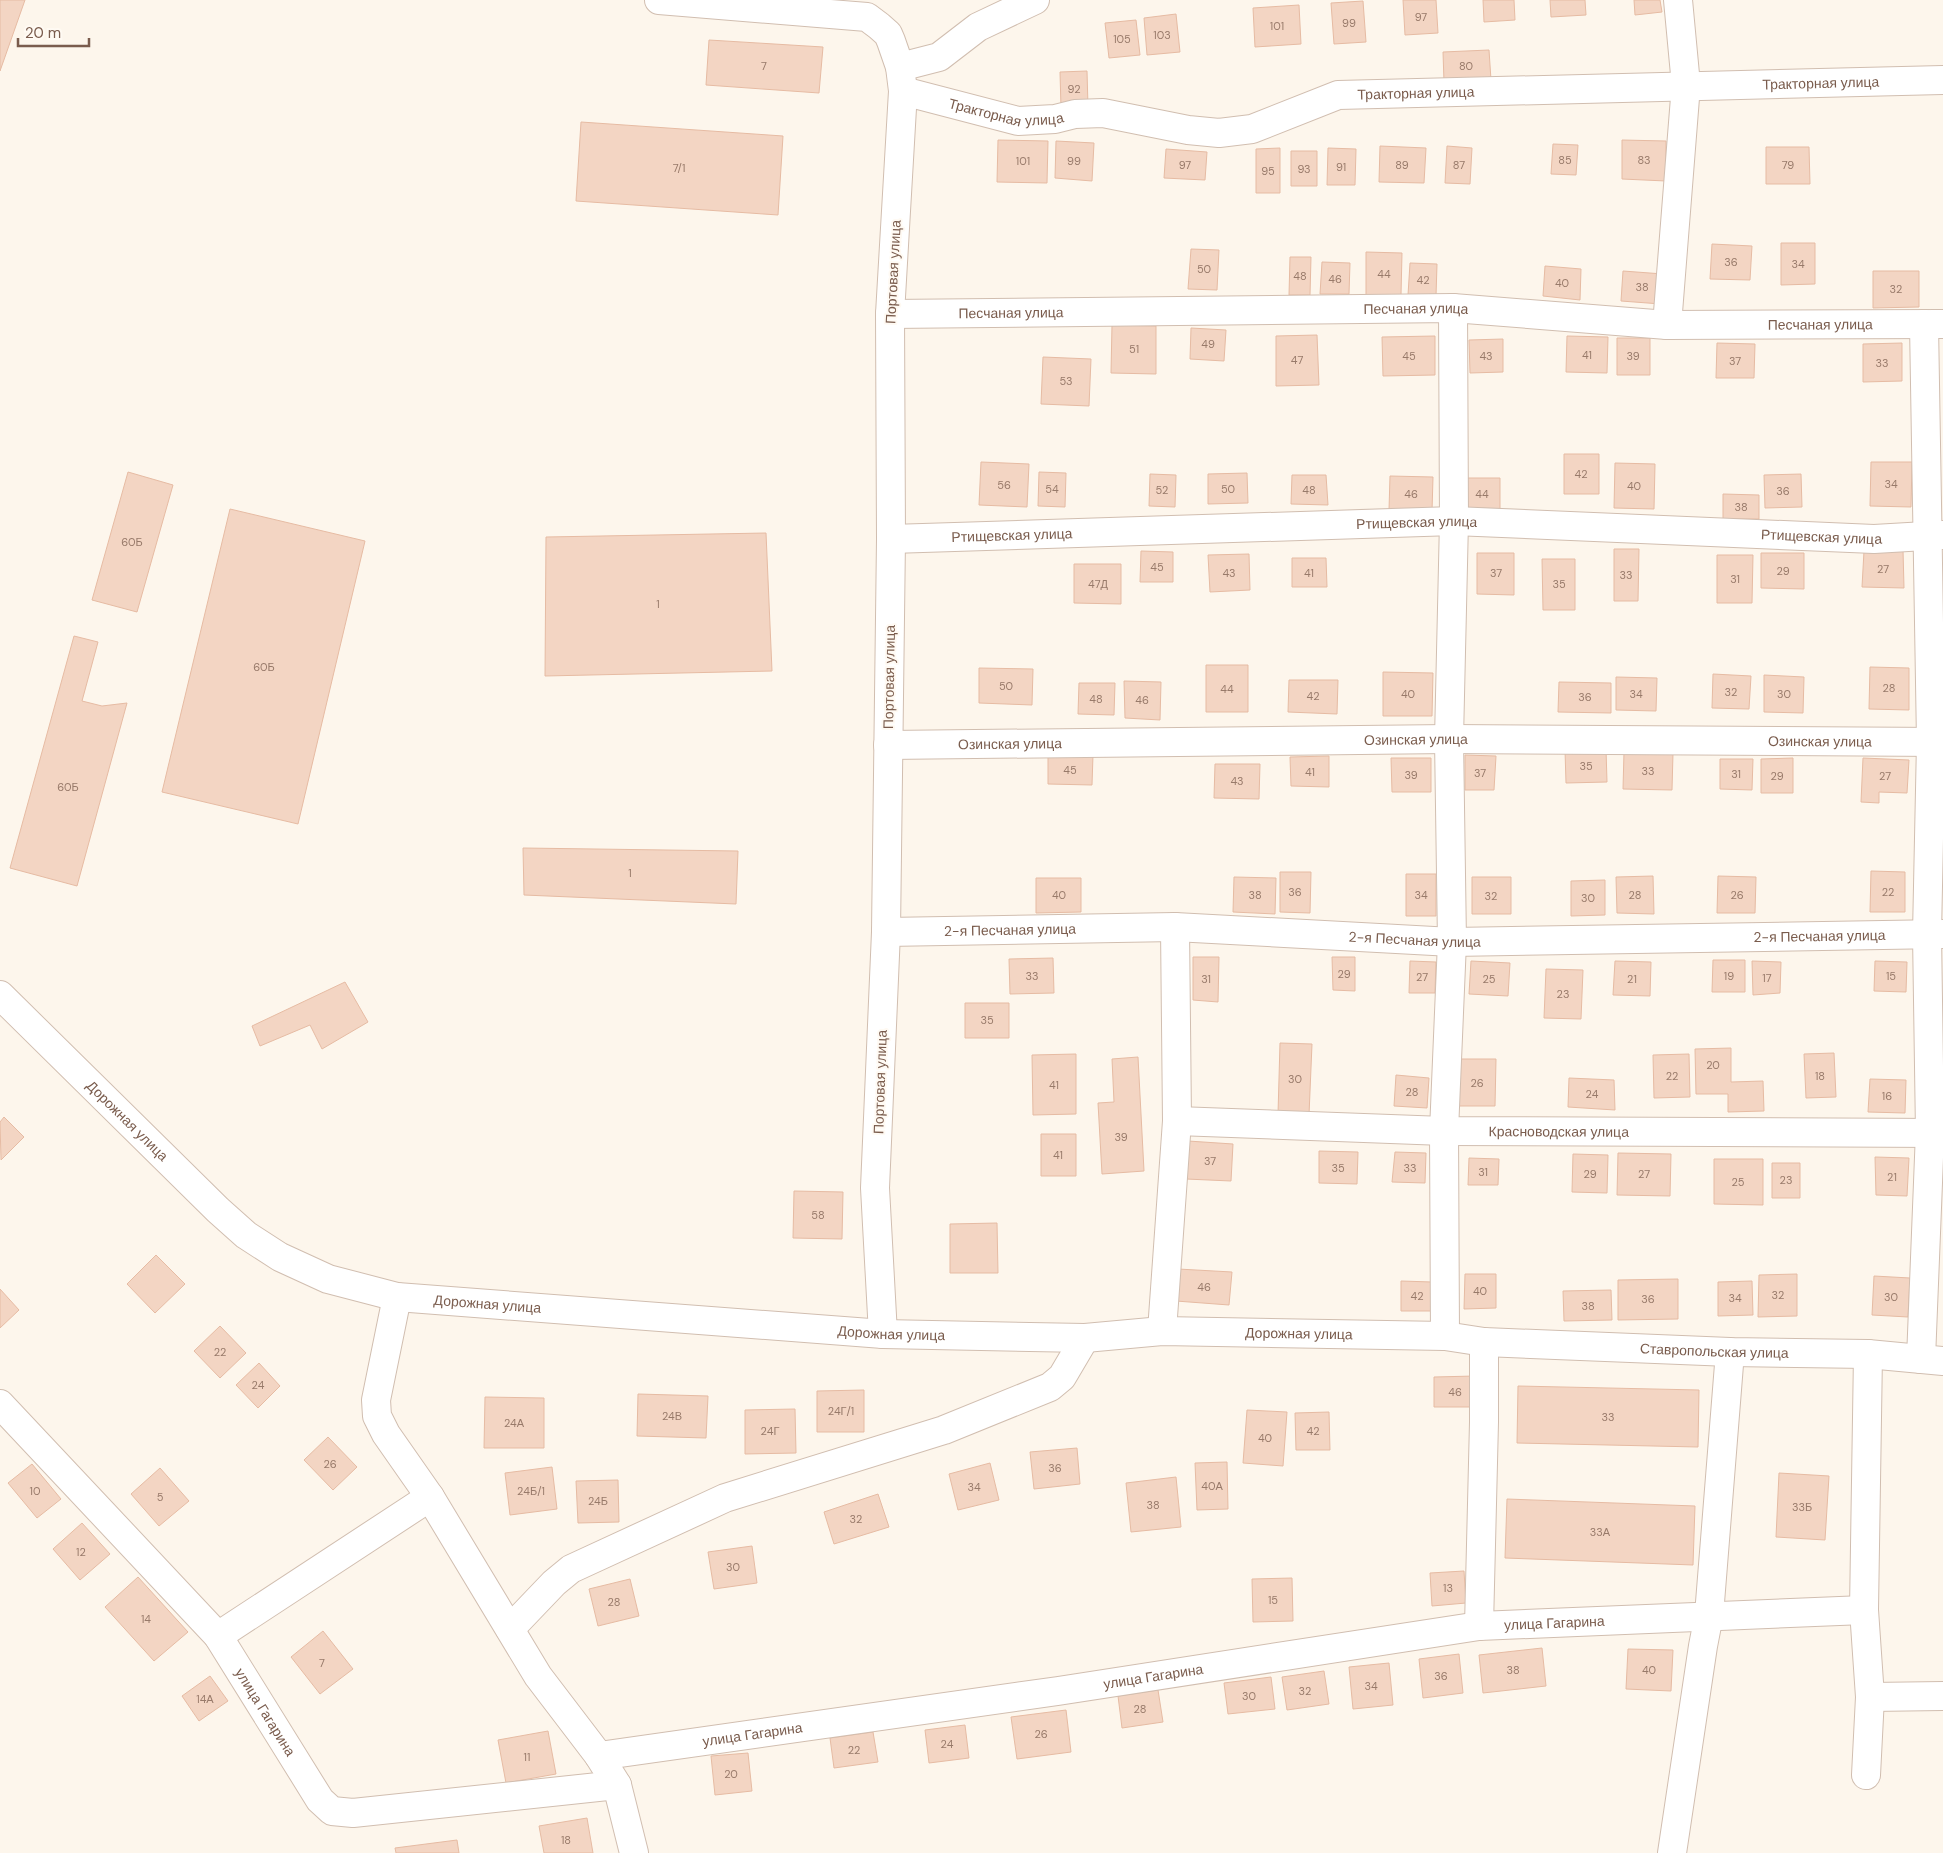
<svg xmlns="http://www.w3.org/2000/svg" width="1943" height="1853" font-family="'DM Sans',sans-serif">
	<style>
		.building { fill: #f3d5c3; stroke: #e6bba3 }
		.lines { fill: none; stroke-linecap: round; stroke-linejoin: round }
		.minor-casing { stroke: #d1beb0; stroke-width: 30 }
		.minor { stroke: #fff; stroke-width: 28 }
		.labels { text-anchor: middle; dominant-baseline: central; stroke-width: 4; stroke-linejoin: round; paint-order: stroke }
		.number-label { font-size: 11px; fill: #987a6a }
		.street-label { font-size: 14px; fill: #7a5c4d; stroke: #fffaf3 }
	</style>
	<rect width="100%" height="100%" fill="#fdf6ec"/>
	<path class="building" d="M0,0H25L0,71Z
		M1403,0H1436L1438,33L1405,35Z
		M1483,0H1514L1515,20L1484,22Z
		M1550,0H1585L1586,15L1551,17Z
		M1634,0H1660L1662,12L1635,15Z
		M1363,1L1366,42L1334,44L1331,3Z
		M1299,5L1301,44L1255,47L1253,8Z
		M1176,14L1180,52L1147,55L1144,18Z
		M1136,20L1140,55L1109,58L1105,23Z
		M709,40L823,47L819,93L706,85Z
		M1489,50L1491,80L1444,82L1443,52Z
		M1087,71L1088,107L1061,108L1060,72Z
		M581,122L783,136L778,215L576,201Z
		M998,140L1048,141L1047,183L997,182Z
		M1622,140L1666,141V181L1622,179Z
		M1056,141L1094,143L1092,181L1055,178Z
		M1553,144L1578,145L1576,175L1551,174Z
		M1380,146L1426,148L1424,183L1379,182Z
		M1447,146L1472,148L1470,184L1445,183Z
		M1766,147H1809L1810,184H1766Z
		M1280,148V193H1256V149Z
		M1328,148L1356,149L1355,185H1327Z
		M1166,149L1207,152L1205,180L1164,178Z
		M1291,151H1317V186H1291Z
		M1781,243H1815V284L1781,285Z
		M1712,244L1752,246L1750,280L1710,279Z
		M1191,249L1219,250L1217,290L1188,289Z
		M1366,252L1402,253L1401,295H1366Z
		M1290,257H1311L1310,295H1289Z
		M1322,262L1350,263L1349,294H1320Z
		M1410,263L1437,264L1436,296L1408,295Z
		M1545,266L1581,269L1580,300L1543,296Z
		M1623,271L1663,274L1661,304L1621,301Z
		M1873,271H1919V307L1873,308Z
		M1112,325L1156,326V374L1111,373Z
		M1191,328L1226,330L1224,361L1190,359Z
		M1317,335L1319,385L1276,386V336Z
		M1435,336V375L1383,376L1382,337Z
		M1567,336L1608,337L1607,373L1566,372Z
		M1617,338H1650V375H1617Z
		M1503,339V372L1470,373L1469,340Z
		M1717,343L1755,344L1754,378H1716Z
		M1902,343V381L1863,382V344Z
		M1043,357L1091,359L1089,406L1041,404Z
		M1564,454H1599V494H1564Z
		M981,462L1029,464L1027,507L979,505Z
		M1871,462H1912L1911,507L1870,506Z
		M1615,463L1655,464L1654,509L1614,508Z
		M128,472L173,485L137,612L92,600Z
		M1039,472L1066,473L1065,507L1038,506Z
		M1247,473L1248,503L1208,504V474Z
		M1150,474L1176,475L1175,507L1149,506Z
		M1801,474L1802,507L1765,508L1764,475Z
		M1292,475H1326L1328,505L1291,504Z
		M1390,476L1433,477L1432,512L1389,510Z
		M1464,478H1500V511H1464Z
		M1723,494L1759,495V519H1723Z
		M230,509L365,541L298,824L162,792Z
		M766,533L772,671L545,676L546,537Z
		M1614,549H1639L1638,601H1614Z
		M1903,550L1904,588L1862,587L1864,551Z
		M1141,551L1173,552V582H1140Z
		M1477,553H1514V595L1477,594Z
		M1761,553H1804V589L1761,588Z
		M1249,554L1250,590L1210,592L1208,555Z
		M1717,555H1753L1752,603H1717Z
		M1292,558H1326L1327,587H1292Z
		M1542,559H1575V610H1543Z
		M1074,564H1121V604L1074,603Z
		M74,636L98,642L82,701L102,706L127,703L77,886L10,868Z
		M1206,665H1248V712H1206Z
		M1870,667L1909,668V710L1869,709Z
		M979,668L1033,669L1032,705L979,703Z
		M1383,672L1433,673L1432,716H1383Z
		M1713,674L1751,676L1749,709L1712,708Z
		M1764,675L1804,677L1803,713L1764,712Z
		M1616,677L1657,678L1656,711L1616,710Z
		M1289,680H1338L1337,714L1288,712Z
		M1124,681L1161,682L1160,720L1125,718Z
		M1559,682L1611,683V713L1558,712Z
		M1079,683H1115L1114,715L1078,714Z
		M1606,749L1607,782L1566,783L1565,750Z
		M1624,752L1673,753L1672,790L1623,789Z
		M1048,754L1093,755L1092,785L1048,784Z
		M1465,755L1496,756L1494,790H1465Z
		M1329,756V787L1291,786L1290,757Z
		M1391,758H1431V792H1392Z
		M1793,758V793H1761V759Z
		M1863,758L1909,760L1907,793L1879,792V803L1861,802Z
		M1720,759H1753L1752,790L1720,789Z
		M1215,764H1260L1259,799L1214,798Z
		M523,848L738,851L736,904L524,895Z
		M1871,871L1905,872V912H1870Z
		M1280,872H1311L1310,913L1280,912Z
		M1406,874H1436V916H1406Z
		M1653,876L1654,914L1617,913L1616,877Z
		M1718,876L1756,877L1755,913H1717Z
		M1234,877L1276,878L1275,914L1233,912Z
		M1472,877H1511V914H1472Z
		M1036,878H1081V912L1036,913Z
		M1605,880V915L1571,916V881Z
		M1193,957H1219L1218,1002L1193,1000Z
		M1332,957H1355V991L1333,990Z
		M1053,958L1054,993L1010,994L1009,959Z
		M1713,960H1745V992H1712Z
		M1410,961L1436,962L1435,993H1409Z
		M1471,961L1510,963L1508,996L1469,994Z
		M1615,961L1651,962L1650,996L1613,995Z
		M1752,961L1781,962L1780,993L1753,995Z
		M1875,961L1907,962L1906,992L1874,991Z
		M1546,969L1583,970L1581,1019L1544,1018Z
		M345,982L368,1022L322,1049L310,1025L260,1046L252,1026Z
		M965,1003H1009V1038H965Z
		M1280,1043L1312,1044L1309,1115L1278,1114Z
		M1731,1048V1082L1763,1081L1764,1111L1728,1112V1094H1696L1695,1049Z
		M1834,1053L1836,1097L1806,1098L1804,1054Z
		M1076,1054V1114L1033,1115L1032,1055Z
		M1689,1054L1690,1097L1654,1098L1653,1055Z
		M1138,1057L1144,1171L1102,1174L1098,1103L1114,1102L1112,1059Z
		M1458,1059H1496L1495,1106H1457Z
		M1396,1075L1429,1078L1427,1108L1394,1106Z
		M1569,1078L1614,1080L1615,1110L1568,1107Z
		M1870,1079L1906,1080L1905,1113L1868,1112Z
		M4,1117L24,1137L1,1160L0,1122Z
		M1041,1134H1076V1176H1041Z
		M1188,1141L1233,1144L1231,1181L1186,1179Z
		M1319,1151L1358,1152L1357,1184L1319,1183Z
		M1395,1152L1426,1153L1425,1183L1392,1182Z
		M1618,1153L1671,1154L1670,1196L1617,1195Z
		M1573,1154L1608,1155L1607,1193L1572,1192Z
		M1875,1157L1909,1158L1907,1196L1876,1195Z
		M1469,1158L1499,1159L1498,1185H1468Z
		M1714,1159H1763V1205L1714,1204Z
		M1772,1163H1800V1198H1772Z
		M794,1191L843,1192L842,1239L793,1238Z
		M997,1223L998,1273H950V1224Z
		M156,1255L185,1284L155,1313L127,1284Z
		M1178,1269L1232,1272L1229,1305L1176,1301Z
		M1465,1274H1496V1308L1464,1309Z
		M1797,1274V1316L1758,1317L1759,1275Z
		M1874,1276L1910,1278L1908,1317L1872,1315Z
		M1678,1279V1319L1618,1320V1280Z
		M1401,1281L1432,1282V1311H1401Z
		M1752,1281L1753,1315L1718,1316V1282Z
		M0,1289L19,1310L0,1328Z
		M1611,1290L1612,1320L1564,1321L1563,1291Z
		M220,1326L246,1353L220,1378L194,1351Z
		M259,1363L280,1386L258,1408L236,1385Z
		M1475,1376L1476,1407H1434V1377Z
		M1518,1386L1699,1390L1698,1447L1517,1443Z
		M864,1390V1432H817V1391Z
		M638,1394L708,1396L706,1438L637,1436Z
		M485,1397L544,1398V1448H484Z
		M795,1409L796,1453L745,1454V1410Z
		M1247,1410L1287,1412L1283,1466L1243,1463Z
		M1329,1412L1330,1450H1296L1295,1413Z
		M328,1437L357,1467L333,1490L304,1460Z
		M1077,1448L1080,1484L1034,1489L1030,1452Z
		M1227,1462L1228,1509L1197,1510L1195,1463Z
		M990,1463L999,1500L958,1510L949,1474Z
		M32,1464L61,1499L37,1518L8,1483Z
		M552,1467L557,1509L510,1515L505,1473Z
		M160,1468L189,1501L159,1526L131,1494Z
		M1779,1473L1829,1476L1825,1540L1776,1537Z
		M1176,1477L1181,1527L1131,1532L1126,1483Z
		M618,1480L619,1522L578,1523L576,1481Z
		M878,1494L889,1527L834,1544L824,1512Z
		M1507,1499L1695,1506L1693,1565L1505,1558Z
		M82,1523L110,1554L80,1580L53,1549Z
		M752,1546L757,1583L714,1589L708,1552Z
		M1464,1571L1466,1603L1432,1606L1430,1573Z
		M138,1577L188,1632L154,1661L105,1607Z
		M1292,1578L1293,1621L1253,1622L1252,1579Z
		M630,1579L639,1616L598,1626L589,1589Z
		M323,1631L353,1669L320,1694L291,1657Z
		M1542,1648L1546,1686L1483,1693L1479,1655Z
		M1628,1649L1673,1650L1671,1691L1626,1689Z
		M1459,1654L1463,1693L1423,1698L1419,1659Z
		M1389,1663L1393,1705L1353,1709L1349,1667Z
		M1324,1671L1329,1704L1287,1710L1282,1677Z
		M210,1676L228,1701L199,1721L182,1696Z
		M1271,1677L1275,1709L1228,1714L1224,1683Z
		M1158,1690L1163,1722L1122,1728L1118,1696Z
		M1066,1710L1071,1752L1017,1759L1011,1717Z
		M965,1725L969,1758L929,1763L925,1730Z
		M548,1731L556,1774L506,1783L498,1740Z
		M873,1732L878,1762L834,1768L830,1738Z
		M748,1753L752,1791L715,1795L711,1756Z
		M587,1818L593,1853H544L539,1826Z
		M457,1840L459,1853H396L395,1848Z"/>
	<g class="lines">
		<defs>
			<g id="minor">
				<path d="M659,0L867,17L879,26L888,34L891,41L900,67L903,91L890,314L891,539L886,932L875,1188L883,1334"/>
				<path d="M900,67L939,57L978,27L1035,0"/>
				<path id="s1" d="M903,91L1018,121L1055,119L1075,114L1103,113L1188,130L1219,133L1252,129L1338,95L1943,80"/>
				<path id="s2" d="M890,314L1453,308L1667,325L1943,324"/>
				<path d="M1667,325L1686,85L1678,0"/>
				<path id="s3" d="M891,539L1454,521L1874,539L1943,535"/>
				<path id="s4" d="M888,745L1449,739L1943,742"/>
				<path id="s5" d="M886,932L1175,927L1452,942L1943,934"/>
				<path id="s6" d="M0,995L218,1210L246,1235L280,1257L328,1279L397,1297L883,1334L1085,1338L1162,1331L1445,1336L1484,1342L1730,1352L1868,1354L1943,1361"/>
				<path id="s7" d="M1177,1121L1444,1131L1943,1133"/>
				<path d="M397,1297L376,1400L377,1416L386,1434L430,1497L538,1676L599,1756L617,1785L634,1853"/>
				<path d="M1162,1331L1177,1121L1175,927"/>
				<path d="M1445,1336L1444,1131L1452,942L1449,739L1454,521L1453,308"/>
				<path d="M1921,1359L1930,1132L1927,934L1931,742L1924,324"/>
				<path id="s8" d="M0,1404L218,1636L320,1800L332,1811L353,1813L617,1785"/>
				<path d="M1479,1626L1484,1422V1342"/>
				<path d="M510,1629L554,1583L571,1569L725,1498L944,1430L1050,1387L1062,1377L1085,1338"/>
				<path d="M218,1636L430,1497"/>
				<path d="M1870,1697L1943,1696"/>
				<path id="s9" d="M599,1756L1058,1691L1479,1626L1864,1610"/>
				<path d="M1866,1775L1870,1697L1864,1610L1868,1354"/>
				<path d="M1672,1853L1703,1646L1709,1615L1730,1352"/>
			</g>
		</defs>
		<use href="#minor" class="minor-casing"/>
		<use href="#minor" class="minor"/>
	</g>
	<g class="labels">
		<g class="number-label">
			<text x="1421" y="17">97</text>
			<text x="1349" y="23">99</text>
			<text x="1277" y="26">101</text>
			<text x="1162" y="35">103</text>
			<text x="1122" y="39">105</text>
			<text x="764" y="66">7</text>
			<text x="1466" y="66">80</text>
			<text x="1074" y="89">92</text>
			<text x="1565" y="160">85</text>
			<text x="1644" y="160">83</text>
			<text x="1023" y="161">101</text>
			<text x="1074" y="161">99</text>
			<text x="1185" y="165">97</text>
			<text x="1402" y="165">89</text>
			<text x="1459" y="165">87</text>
			<text x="1788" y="165">79</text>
			<text x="1341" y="167">91</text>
			<text x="679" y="168">7/1</text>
			<text x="1304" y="169">93</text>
			<text x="1268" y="171">95</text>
			<text x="1731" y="262">36</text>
			<text x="1798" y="264">34</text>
			<text x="1204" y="269">50</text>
			<text x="1384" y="274">44</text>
			<text x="1300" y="276">48</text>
			<text x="1335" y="279">46</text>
			<text x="1423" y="280">42</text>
			<text x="1562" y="283">40</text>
			<text x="1642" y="287">38</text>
			<text x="1896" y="289">32</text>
			<text x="1208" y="344">49</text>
			<text x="1134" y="349">51</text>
			<text x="1587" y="355">41</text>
			<text x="1409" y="356">45</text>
			<text x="1486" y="356">43</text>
			<text x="1633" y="356">39</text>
			<text x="1297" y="360">47</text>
			<text x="1735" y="361">37</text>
			<text x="1882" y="363">33</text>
			<text x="1066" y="381">53</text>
			<text x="1581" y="474">42</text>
			<text x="1891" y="484">34</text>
			<text x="1004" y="485">56</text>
			<text x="1634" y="486">40</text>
			<text x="1052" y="489">54</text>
			<text x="1228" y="489">50</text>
			<text x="1162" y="490">52</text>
			<text x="1309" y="490">48</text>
			<text x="1783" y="491">36</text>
			<text x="1411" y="494">46</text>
			<text x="1482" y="494">44</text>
			<text x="1741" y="507">38</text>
			<text x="132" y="542">60Б</text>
			<text x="1157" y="567">45</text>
			<text x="1883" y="569">27</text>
			<text x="1783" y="571">29</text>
			<text x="1229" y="573">43</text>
			<text x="1309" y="573">41</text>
			<text x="1496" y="573">37</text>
			<text x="1626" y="575">33</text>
			<text x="1735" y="579">31</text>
			<text x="1098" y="584">47Д</text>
			<text x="1559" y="584">35</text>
			<text x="658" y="604">1</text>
			<text x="264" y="667">60Б</text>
			<text x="1006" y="686">50</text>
			<text x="1889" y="688">28</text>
			<text x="1227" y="689">44</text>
			<text x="1731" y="692">32</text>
			<text x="1408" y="694">40</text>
			<text x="1636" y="694">34</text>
			<text x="1784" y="694">30</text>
			<text x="1313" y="696">42</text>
			<text x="1585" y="697">36</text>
			<text x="1096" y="699">48</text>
			<text x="1142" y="700">46</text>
			<text x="1586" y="766">35</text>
			<text x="1070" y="770">45</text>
			<text x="1648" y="771">33</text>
			<text x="1310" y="772">41</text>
			<text x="1480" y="773">37</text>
			<text x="1736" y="774">31</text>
			<text x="1411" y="775">39</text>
			<text x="1777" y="776">29</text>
			<text x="1885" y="776">27</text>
			<text x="1237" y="781">43</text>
			<text x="68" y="787">60Б</text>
			<text x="630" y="873">1</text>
			<text x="1295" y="892">36</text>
			<text x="1888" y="892">22</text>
			<text x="1059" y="895">40</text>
			<text x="1255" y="895">38</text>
			<text x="1421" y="895">34</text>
			<text x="1635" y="895">28</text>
			<text x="1737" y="895">26</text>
			<text x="1491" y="896">32</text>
			<text x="1588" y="898">30</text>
			<text x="1344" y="974">29</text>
			<text x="1032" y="976">33</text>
			<text x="1729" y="976">19</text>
			<text x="1891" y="976">15</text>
			<text x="1422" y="977">27</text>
			<text x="1767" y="978">17</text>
			<text x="1206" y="979">31</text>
			<text x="1489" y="979">25</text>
			<text x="1632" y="979">21</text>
			<text x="1563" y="994">23</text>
			<text x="987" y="1020">35</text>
			<text x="1713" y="1065">20</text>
			<text x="1672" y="1076">22</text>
			<text x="1820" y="1076">18</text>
			<text x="1295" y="1079">30</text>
			<text x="1477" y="1083">26</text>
			<text x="1054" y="1085">41</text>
			<text x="1412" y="1092">28</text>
			<text x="1592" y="1094">24</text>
			<text x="1887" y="1096">16</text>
			<text x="1121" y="1137">39</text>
			<text x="1058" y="1155">41</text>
			<text x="1210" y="1161">37</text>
			<text x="1338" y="1168">35</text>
			<text x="1410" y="1168">33</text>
			<text x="1483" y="1172">31</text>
			<text x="1590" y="1174">29</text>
			<text x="1644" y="1174">27</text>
			<text x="1892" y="1177">21</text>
			<text x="1786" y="1180">23</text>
			<text x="1738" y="1182">25</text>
			<text x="818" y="1215">58</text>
			<text x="1204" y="1287">46</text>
			<text x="1480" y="1291">40</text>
			<text x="1778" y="1295">32</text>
			<text x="1417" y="1296">42</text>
			<text x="1891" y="1297">30</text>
			<text x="1735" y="1298">34</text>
			<text x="1648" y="1299">36</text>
			<text x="1588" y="1306">38</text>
			<text x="220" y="1352">22</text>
			<text x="258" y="1385">24</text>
			<text x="1455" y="1392">46</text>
			<text x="841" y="1411">24Г/1</text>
			<text x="672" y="1416">24В</text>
			<text x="1608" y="1417">33</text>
			<text x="514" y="1423">24А</text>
			<text x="770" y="1431">24Г</text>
			<text x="1313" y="1431">42</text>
			<text x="1265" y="1438">40</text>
			<text x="330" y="1464">26</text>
			<text x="1055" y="1468">36</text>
			<text x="1212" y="1486">40А</text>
			<text x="974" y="1487">34</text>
			<text x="35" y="1491">10</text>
			<text x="531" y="1491">24Б/1</text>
			<text x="160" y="1497">5</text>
			<text x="598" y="1501">24Б</text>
			<text x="1153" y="1505">38</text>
			<text x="1802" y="1507">33Б</text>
			<text x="856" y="1519">32</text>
			<text x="1600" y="1532">33А</text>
			<text x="81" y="1552">12</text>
			<text x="733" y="1567">30</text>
			<text x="1448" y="1588">13</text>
			<text x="1273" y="1600">15</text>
			<text x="614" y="1602">28</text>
			<text x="146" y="1619">14</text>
			<text x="322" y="1663">7</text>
			<text x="1513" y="1670">38</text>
			<text x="1649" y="1670">40</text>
			<text x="1441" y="1676">36</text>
			<text x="1371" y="1686">34</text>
			<text x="1305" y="1691">32</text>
			<text x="1249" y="1696">30</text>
			<text x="205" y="1699">14А</text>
			<text x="1140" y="1709">28</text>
			<text x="1041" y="1734">26</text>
			<text x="947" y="1744">24</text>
			<text x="854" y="1750">22</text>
			<text x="527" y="1757">11</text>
			<text x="731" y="1774">20</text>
			<text x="566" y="1840">18</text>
		</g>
		<g class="street-label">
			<text stroke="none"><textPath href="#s1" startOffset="931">Тракторная улица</textPath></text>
			<text stroke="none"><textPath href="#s1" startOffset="526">Тракторная улица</textPath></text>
			<text stroke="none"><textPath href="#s1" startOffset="106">Тракторная улица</textPath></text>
			<text transform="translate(893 272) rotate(-87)">Портовая улица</text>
			<text stroke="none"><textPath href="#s2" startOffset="526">Песчаная улица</textPath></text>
			<text stroke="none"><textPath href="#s2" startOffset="121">Песчаная улица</textPath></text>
			<text stroke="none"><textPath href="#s2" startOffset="931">Песчаная улица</textPath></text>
			<text stroke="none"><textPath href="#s3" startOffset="526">Ртищевская улица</textPath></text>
			<text stroke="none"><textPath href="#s3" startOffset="121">Ртищевская улица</textPath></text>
			<text stroke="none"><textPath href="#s3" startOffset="931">Ртищевская улица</textPath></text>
			<text transform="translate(889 677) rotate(-89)">Портовая улица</text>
			<text stroke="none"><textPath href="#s4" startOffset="528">Озинская улица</textPath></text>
			<text stroke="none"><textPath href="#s4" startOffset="932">Озинская улица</textPath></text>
			<text stroke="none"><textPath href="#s4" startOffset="122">Озинская улица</textPath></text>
			<text stroke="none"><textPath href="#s5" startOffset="124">2-я Песчаная улица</textPath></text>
			<text stroke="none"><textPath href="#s5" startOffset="934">2-я Песчаная улица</textPath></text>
			<text stroke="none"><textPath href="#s5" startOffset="529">2-я Песчаная улица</textPath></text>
			<text transform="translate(880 1082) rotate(-88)">Портовая улица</text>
			<text stroke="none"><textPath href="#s6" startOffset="179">Дорожная улица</textPath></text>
			<text stroke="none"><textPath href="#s7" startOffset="382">Красноводская улица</textPath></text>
			<text stroke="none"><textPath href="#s6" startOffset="599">Дорожная улица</textPath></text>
			<text stroke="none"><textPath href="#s6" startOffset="1004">Дорожная улица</textPath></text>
			<text stroke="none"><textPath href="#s6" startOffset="1412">Дорожная улица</textPath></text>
			<text stroke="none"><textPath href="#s6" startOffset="1828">Ставропольская улица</textPath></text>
			<text stroke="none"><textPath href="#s9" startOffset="965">улица Гагарина</textPath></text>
			<text stroke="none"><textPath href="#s9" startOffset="560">улица Гагарина</textPath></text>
			<text stroke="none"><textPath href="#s8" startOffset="408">улица Гагарина</textPath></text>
			<text stroke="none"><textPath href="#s9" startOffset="155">улица Гагарина</textPath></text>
		</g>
	</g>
	<path d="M18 38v8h71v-8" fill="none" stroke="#7a5c4d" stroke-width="2.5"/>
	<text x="25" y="38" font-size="15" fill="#7a5c4d" stroke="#fffaf3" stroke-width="4" paint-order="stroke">20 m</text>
</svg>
